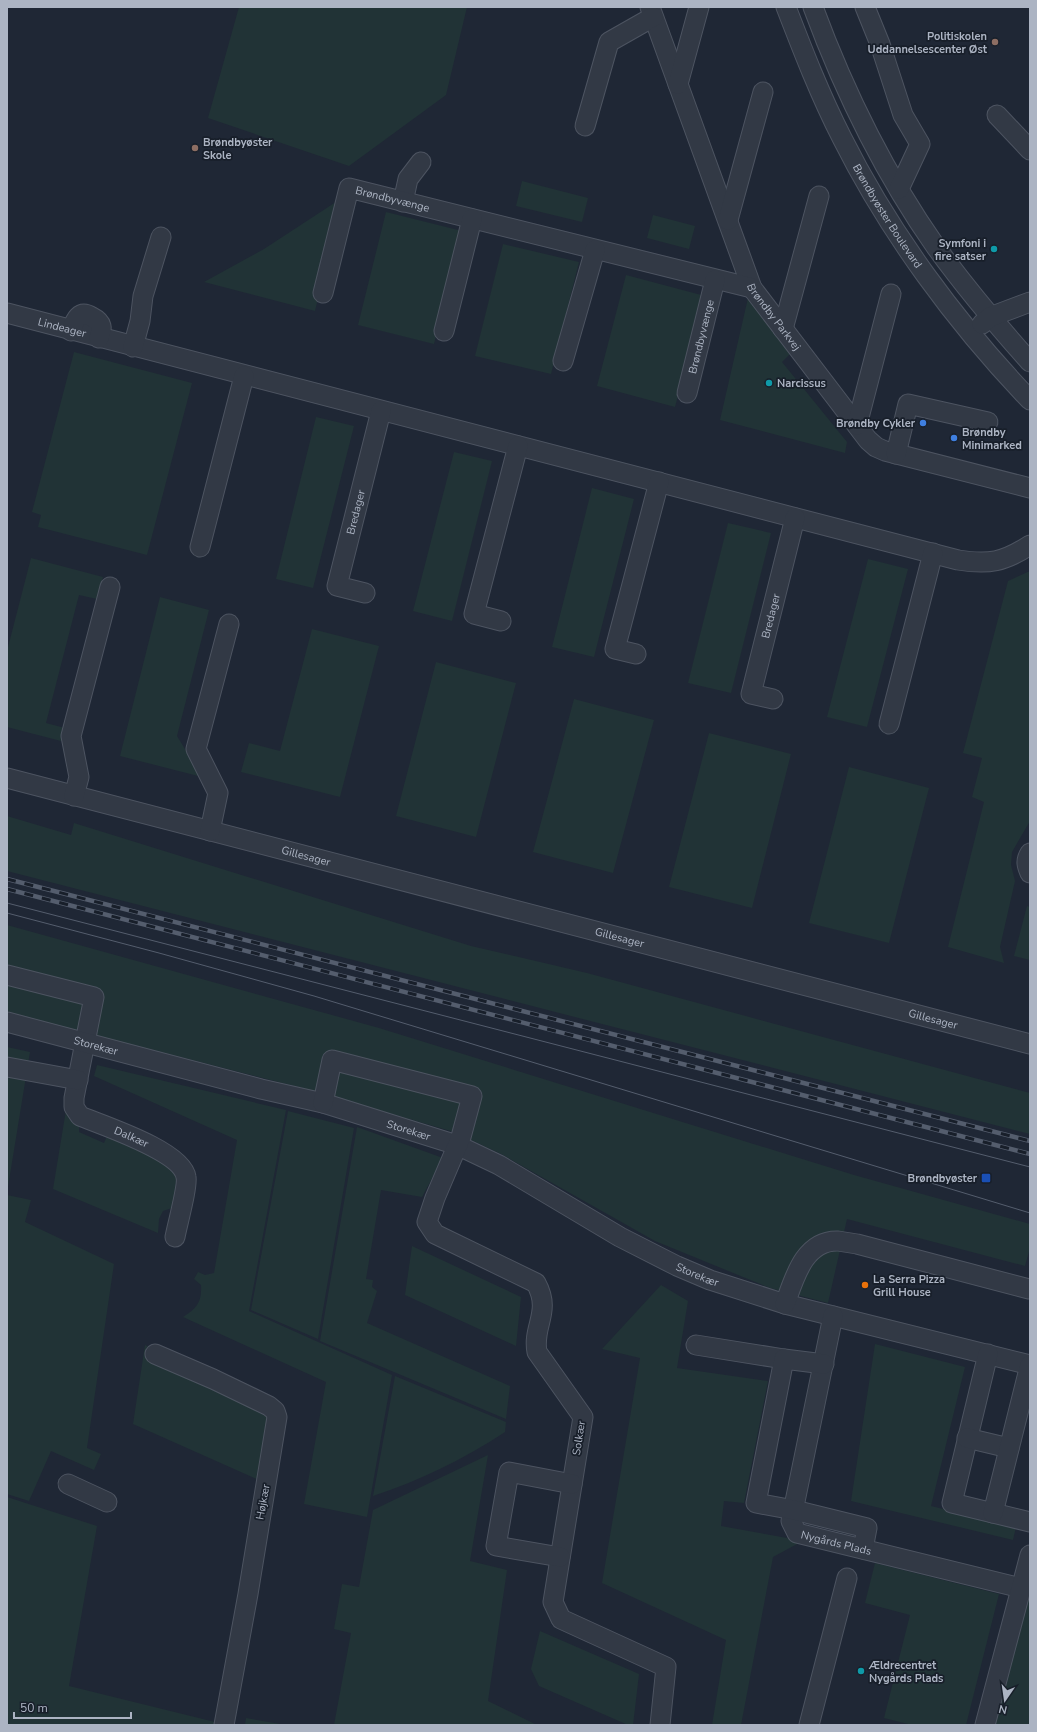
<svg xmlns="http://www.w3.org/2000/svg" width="1037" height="1732" font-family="'Nunito Sans',sans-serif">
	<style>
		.green { fill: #213336 }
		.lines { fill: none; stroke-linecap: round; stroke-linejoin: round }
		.minor-casing { stroke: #4d5461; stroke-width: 21 }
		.minor { stroke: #323945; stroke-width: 19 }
		.tram { stroke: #545d6d; stroke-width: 1 }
		.rail-casing { stroke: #545d6d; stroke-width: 4.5 }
		.rail { stroke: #181f2a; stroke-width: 3; stroke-dasharray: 9; stroke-linecap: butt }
		.education-dot { fill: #8d6e63; stroke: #181f2a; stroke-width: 1.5 }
		.culture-dot { fill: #0f9aa8; stroke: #181f2a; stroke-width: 1.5 }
		.shop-dot { fill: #3f7fe0; stroke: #181f2a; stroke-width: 1.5 }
		.transit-dot { fill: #1a4fb4; stroke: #181f2a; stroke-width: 1.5 }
		.food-dot { fill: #e8710a; stroke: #181f2a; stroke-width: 1.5 }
		.labels { text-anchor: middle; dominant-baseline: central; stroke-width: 3.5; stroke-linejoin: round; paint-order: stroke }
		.poi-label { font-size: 11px; font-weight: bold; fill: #acb4c3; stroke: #181f2a; text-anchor: start }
		.street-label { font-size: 11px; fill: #acb4c3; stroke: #181f2a }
	</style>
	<rect width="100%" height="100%" fill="#1f2735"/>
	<path class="green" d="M239,7H467L446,95L349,166L208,118Z
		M522,181L588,198L582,222L516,206Z
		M342,198L315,311L204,282L264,249Z
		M386,212L462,231L434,344L358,325Z
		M653,215L695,226L689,249L647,238Z
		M503,244L579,262L551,374L475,356Z
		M626,275L705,296L675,407L597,386Z
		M748,298L791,353L782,362L847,442L845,453L720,420Z
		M74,352L192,383L147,555L38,527L41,515L32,512Z
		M316,417L354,426L313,588L276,579Z
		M454,452L492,461L452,621L413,611Z
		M592,488L634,499L594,657L552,647Z
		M728,523L771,533L731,693L688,683Z
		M31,558L103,577L97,599L79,595L46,723L65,728L61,741L7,727V651Z
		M868,559L908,569L867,727L827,717Z
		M1030,571V821L1012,852L1011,865L1015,881L1000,947L1004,963L948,947L984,802L972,797L982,758L963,753L1008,581Z
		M160,597L209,610L177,736L202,777L120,756Z
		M312,629L379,646L340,797L241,772L249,743L280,751Z
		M436,662L516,683L476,837L396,816Z
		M574,699L654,720L613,873L533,852Z
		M709,733L791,754L752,908L669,887Z
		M849,767L929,788L889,943L809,923Z
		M7,816L71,835L74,823L471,946L587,973L1030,1093V1134L7,871Z
		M1027,906L1030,907V960L1014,956Z
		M7,925L379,1028L854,1175L1030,1224V1248L1025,1266L847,1219L828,1303L770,1288L655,1241L501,1154L454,1132L302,1088L7,1013Z
		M7,1047L30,1052L7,1193Z
		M97,1065L286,1110L249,1311L392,1375L367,1517L304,1504L326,1382L183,1317C197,1308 202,1302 201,1285L194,1279L198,1272L205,1275L214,1273L237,1140L94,1076Z
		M66,1110L79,1125V1132L104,1143L107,1136C121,1143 167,1159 174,1171C179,1181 173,1198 172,1208L163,1211L159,1219L158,1233L53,1189Z
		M288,1111L354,1128L318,1339L251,1310Z
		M357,1127L443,1158L422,1197L381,1190L366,1279L373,1280L372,1287L377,1291L367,1323L510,1386L506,1419L320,1341Z
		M7,1195L31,1200L25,1222L114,1264L87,1448L101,1454L94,1470L51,1451L29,1501L7,1494Z
		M412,1246L521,1297L516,1346L405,1295Z
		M661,1285L688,1301L677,1368L768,1381L744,1503L724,1501L721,1526L787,1538L799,1543L773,1557L741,1725H712L726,1640L602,1583L640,1358L602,1349Z
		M875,1344L965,1367L931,1506L1016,1527L1013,1540L851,1501Z
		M145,1345L272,1405L259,1480L133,1424Z
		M395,1376L506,1422L505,1432C464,1459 419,1481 373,1496Z
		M488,1455L470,1561L507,1570L488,1701L537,1725H334L351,1633L334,1629L342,1584L359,1587L373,1510Z
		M7,1497L97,1526L69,1686L215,1722L214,1725H7Z
		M875,1563L999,1594L966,1725H912L884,1718L910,1615L865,1603Z
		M1030,1587V1725H994Z
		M540,1631L639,1674L633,1725H628L539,1686L531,1669Z
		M246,1718L286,1725H245Z"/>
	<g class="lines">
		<defs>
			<g id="minor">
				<path id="s1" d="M650,7L752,288L868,440L876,447L885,451L1030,488"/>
				<path id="s2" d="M786,7C803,51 820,95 842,138C889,232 957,324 1030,400"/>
				<path d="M813,7C844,91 884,173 936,247C965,287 997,325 1030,362"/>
				<path d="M865,7L880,44L903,115L920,144L899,189"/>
				<path d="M678,84L699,7"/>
				<path d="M997,115L1030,150"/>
				<path d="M585,126L609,42L653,17"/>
				<path d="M403,202L408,179L421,162"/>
				<path d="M728,220L763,92"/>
				<path id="s3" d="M323,293L349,188L752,288"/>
				<path id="s4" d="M7,313L958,560C989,565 1004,562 1030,545"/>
				<path d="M982,324L990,317L1030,302"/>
				<path d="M783,329L819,196"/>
				<path d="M71,331C75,320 79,309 92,317C96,319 100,322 101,326C102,330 100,334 99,338"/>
				<path d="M444,331L472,219"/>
				<path d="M133,347L140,321L143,296L161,237"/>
				<path d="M563,361L595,250"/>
				<path id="s5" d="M687,393L715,280"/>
				<path d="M857,425L891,294"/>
				<path d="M896,454L908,404L988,422"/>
				<path d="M200,547L244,376"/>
				<path id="s6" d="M365,593L337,586L381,411"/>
				<path d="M501,621L474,614L518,446"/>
				<path d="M636,654L615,649L659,482"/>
				<path id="s7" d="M773,699L751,694L795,518"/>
				<path d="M889,724L933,553"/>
				<path id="s8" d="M7,778L1030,1044"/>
				<path d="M74,796L79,777L71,736L110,587"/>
				<path d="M210,831L218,793L196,749L229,624"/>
				<path d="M1030,853C1025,861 1027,866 1030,873"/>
				<path id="s9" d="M7,975L94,997L74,1098V1107L80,1116C104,1126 182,1151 186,1177C188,1186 177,1226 175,1237"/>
				<path id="s10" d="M7,1022L261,1089L323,1103L457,1145L499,1165L620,1237L677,1266L710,1280L785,1304L1030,1365"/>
				<path d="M7,1067L78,1080"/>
				<path d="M323,1103L332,1060L472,1096L461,1137L435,1198L427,1222L435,1234L536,1283C552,1312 532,1326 537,1352L583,1417L553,1602L561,1619L666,1667L660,1725"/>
				<path d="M785,1304C794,1279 804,1240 838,1241C844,1242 851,1243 857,1244L1029,1289"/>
				<path id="s11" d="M833,1316L791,1521L797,1533L1021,1588"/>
				<path d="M696,1345L784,1359"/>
				<path d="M155,1354L213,1379L269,1406L275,1411L277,1417L248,1594L224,1725"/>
				<path d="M988,1354L952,1503L1030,1522"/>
				<path d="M824,1364L784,1359L756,1503L794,1510L867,1528L863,1549"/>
				<path d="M967,1438L1009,1448"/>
				<path d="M68,1484L107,1502"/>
				<path d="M993,1513L1030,1365"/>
				<path d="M560,1557L496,1546L509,1472L572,1484"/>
				<path d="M809,1725L847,1578"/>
				<path d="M985,1725L1030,1555"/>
			</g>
		</defs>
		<use href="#minor" class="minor-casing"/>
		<use href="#minor" class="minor"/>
		<path class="tram" d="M7,903L1030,1167
			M7,913L159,953L314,996L1030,1213"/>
		<defs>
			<path id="rail" d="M7,879L1030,1141
				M7,889L1030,1154"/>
		</defs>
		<use href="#rail" class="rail-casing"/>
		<use href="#rail" class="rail"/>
	</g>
	<g class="education-dot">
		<circle cx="995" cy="42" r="4"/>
		<circle cx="195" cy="148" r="4"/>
	</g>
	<g class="culture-dot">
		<circle cx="994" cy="249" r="4"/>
		<circle cx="769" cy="383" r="4"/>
		<circle cx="861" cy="1671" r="4"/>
	</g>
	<g class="shop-dot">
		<circle cx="923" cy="423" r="4"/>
		<circle cx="954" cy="438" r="4"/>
	</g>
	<rect class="transit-dot" x="981" y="1173" width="10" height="10" rx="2"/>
	<circle class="food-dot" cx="865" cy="1285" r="4"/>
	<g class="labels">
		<g class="poi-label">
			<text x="987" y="36" text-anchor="end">Politiskolen<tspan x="987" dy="13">Uddannelsescenter Øst</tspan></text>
			<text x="203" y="142">Brøndbyøster<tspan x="203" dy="13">Skole</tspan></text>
			<text x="986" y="243" text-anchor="end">Symfoni i<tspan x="986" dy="13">fire satser</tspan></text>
			<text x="777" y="383">Narcissus</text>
			<text x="915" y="423" text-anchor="end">Brøndby Cykler</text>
			<text x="962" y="432">Brøndby<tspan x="962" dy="13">Minimarked</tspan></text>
			<text x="977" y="1178" text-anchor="end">Brøndbyøster</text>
			<text x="873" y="1279">La Serra Pizza<tspan x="873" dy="13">Grill House</tspan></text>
			<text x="869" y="1665">Ældrecentret<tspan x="869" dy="13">Nygårds Plads</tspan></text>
		</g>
		<g class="street-label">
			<text stroke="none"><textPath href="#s3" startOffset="153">Brøndbyvænge</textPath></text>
			<text stroke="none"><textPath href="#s2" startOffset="233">Brøndbyøster Boulevard</textPath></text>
			<text stroke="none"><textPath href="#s1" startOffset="335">Brøndby Parkvej</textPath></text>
			<text stroke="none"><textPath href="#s4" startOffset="57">Lindeager</textPath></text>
			<text stroke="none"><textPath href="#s5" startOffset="58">Brøndbyvænge</textPath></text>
			<text stroke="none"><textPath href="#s6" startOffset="105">Bredager</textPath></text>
			<text stroke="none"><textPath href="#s7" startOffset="103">Bredager</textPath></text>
			<text stroke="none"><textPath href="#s8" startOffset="309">Gillesager</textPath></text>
			<text stroke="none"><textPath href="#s8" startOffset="633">Gillesager</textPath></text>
			<text stroke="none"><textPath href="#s8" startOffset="957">Gillesager</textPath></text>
			<text stroke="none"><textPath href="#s10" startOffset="92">Storekær</textPath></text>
			<text stroke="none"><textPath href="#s10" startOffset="416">Storekær</textPath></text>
			<text stroke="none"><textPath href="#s9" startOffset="268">Dalkær</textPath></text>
			<text stroke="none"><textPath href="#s10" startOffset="740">Storekær</textPath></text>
			<text transform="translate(579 1438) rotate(-81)">Solkær</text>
			<text transform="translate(263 1502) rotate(-80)">Højkær</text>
			<text stroke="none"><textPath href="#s11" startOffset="263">Nygårds Plads</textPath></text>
		</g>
	</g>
	<rect width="1037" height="1732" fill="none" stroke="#acb4c3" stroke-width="16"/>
	<g transform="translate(1005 1700) rotate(193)" stroke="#181f2a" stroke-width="3" paint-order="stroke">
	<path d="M0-3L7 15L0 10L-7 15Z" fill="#acb4c3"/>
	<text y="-6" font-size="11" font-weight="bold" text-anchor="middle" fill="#acb4c3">N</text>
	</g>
	<path d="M14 1712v6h117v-6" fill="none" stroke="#acb4c3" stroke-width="2"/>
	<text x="20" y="1712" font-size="12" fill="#acb4c3" stroke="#181f2a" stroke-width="3" paint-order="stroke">50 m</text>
</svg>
